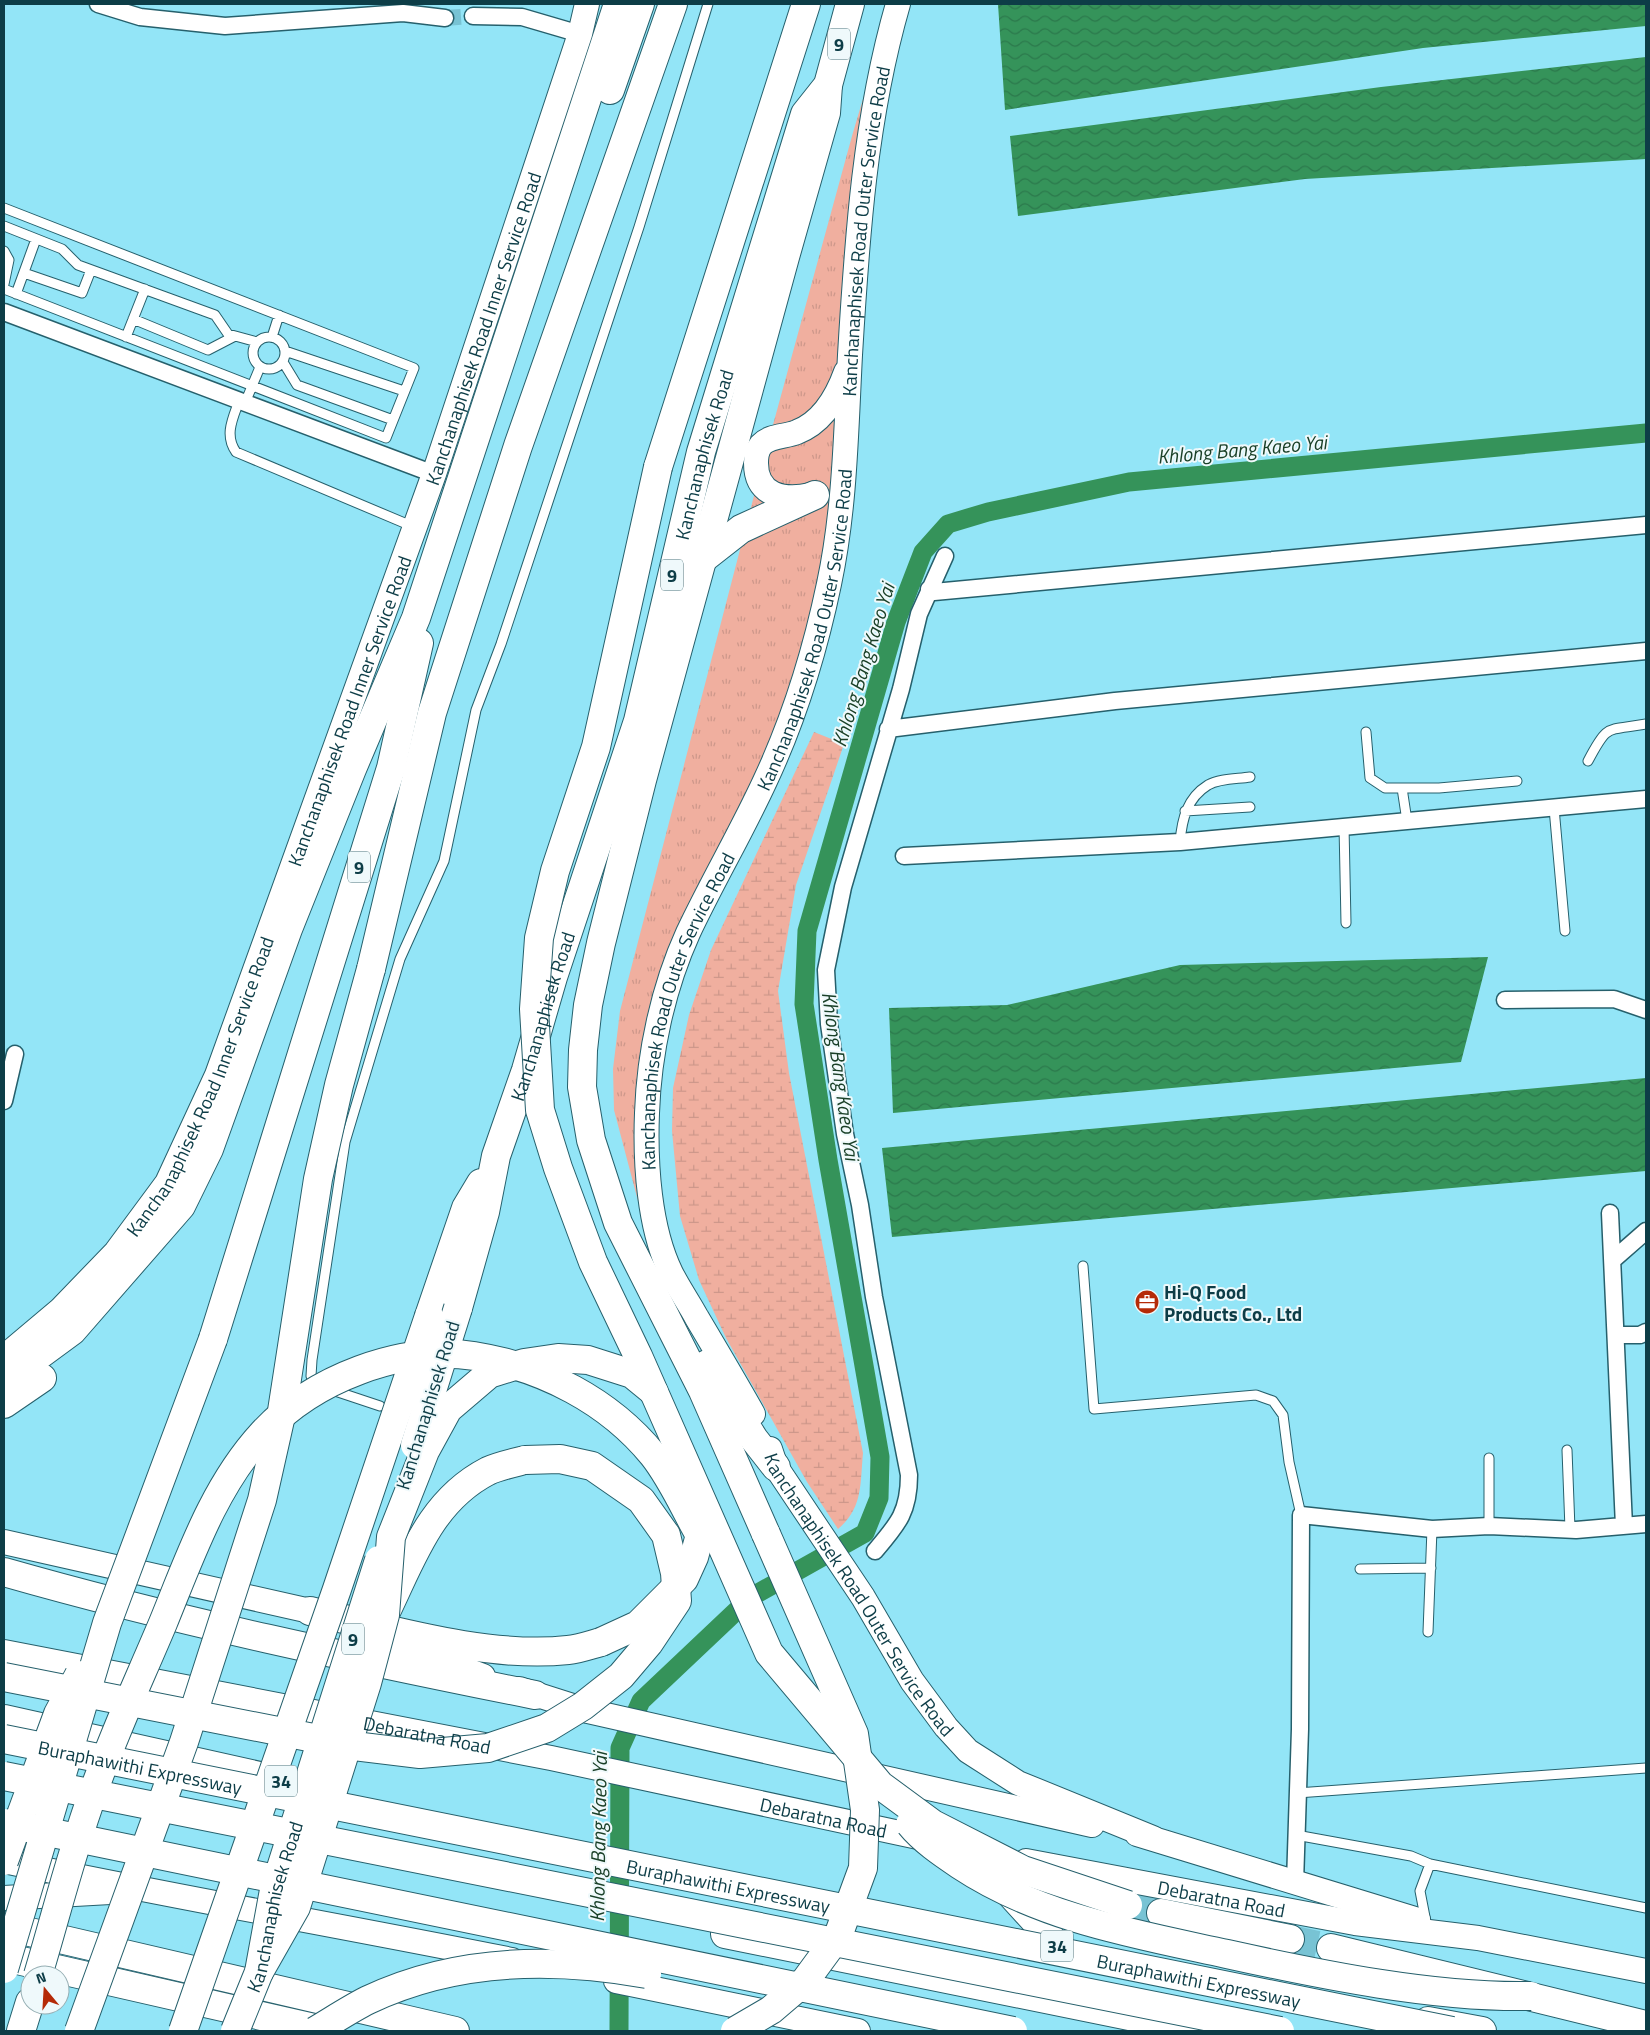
<svg xmlns="http://www.w3.org/2000/svg" width="1650" height="2035" font-family="'Titillium Web',sans-serif">
	<style>
		.grass { fill: url(#grass-tufts) }
		.wetland { fill: url(#wetland-marsh) }
		.water { fill: url(#water-waves) }
		.lines { fill: none; stroke-linecap: round; stroke-linejoin: round }
		.canal { stroke: #35935a; stroke-width: 19 }
		.street-tunnel { stroke: #78c3d4; stroke-width: 16; stroke-dasharray: 16 8; stroke-linecap: butt }
		.highway-tunnel { stroke: #78c3d4; stroke-width: 28; stroke-dasharray: 28 14; stroke-linecap: butt }
		.lane-casing { stroke: #26606c; stroke-width: 11 }
		.street-casing { stroke: #26606c; stroke-width: 19 }
		.secondary-casing { stroke: #26606c; stroke-width: 26 }
		.highway-casing { stroke: #26606c; stroke-width: 30 }
		.lane { stroke: #fff; stroke-width: 9 }
		.street { stroke: #fff; stroke-width: 16 }
		.secondary { stroke: #fff; stroke-width: 24 }
		.highway { stroke: #fff; stroke-width: 28 }
		.highway-bridge-casing { stroke: #26606c; stroke-width: 30; stroke-linecap: butt }
		.highway-bridge { stroke: #fff; stroke-width: 28 }
		.labels { text-anchor: middle; dominant-baseline: central; stroke-width: 4; stroke-linejoin: round; paint-order: stroke }
		.shield { fill: #eff9fb; stroke: #51757d; stroke-width: 1 }
		.shield-label { font-size: 18px; font-weight: bold; fill: #0d3d47 }
		.street-label { font-size: 19px; fill: #0d3d47; stroke: #eff9fb }
		.poi-label { font-size: 19px; font-weight: bold; fill: #0d3d47; stroke: #eff9fb; text-anchor: start }
		.water-label { font-size: 20px; font-style: italic; fill: #1a4028; stroke: #eff9fb }
	</style>
	<defs>
		<pattern id="grass-tufts" width="24" height="20" patternUnits="userSpaceOnUse" patternTransform="scale(1.25)"><rect width="24" height="20" fill="#f0af9f"/><path d="M3 7l-1-3M5 7V3M7 7l1-3M15 17l-1-3M17 17v-4M19 17l1-3" fill="none" stroke="#cd978a"/></pattern>
		<pattern id="wetland-marsh" width="20" height="14" patternUnits="userSpaceOnUse" patternTransform="scale(1.25)"><rect width="20" height="14" fill="#f0af9f"/><path d="M1 5h8M5 5V1M11 12h8M15 12V8" fill="none" stroke="#cd978a"/></pattern>
		<pattern id="water-waves" width="16" height="10" patternUnits="userSpaceOnUse" patternTransform="scale(1.25)"><rect width="16" height="10" fill="#35935a"/><path d="M0 5q4-4 8 0t8 0" fill="none" stroke="#2b794c"/></pattern>
	</defs>
	<rect width="100%" height="100%" fill="#93e5f7"/>
	<path class="grass" d="M891,4L829,619L680,976L654,1088L645,1211L638,1201L614,1110L613,1069L620,1011L762,465L852,136Z"/>
	<path class="wetland" d="M814,732L844,744L796,885L778,991L789,1073L863,1453C860,1485 863,1508 838,1529L807,1482L726,1338L699,1280L680,1216L672,1131L673,1088L682,1047L689,1015L711,950Z"/>
	<path class="water" d="M998,4H1646V26L1423,48L1005,110Z
		M1646,57V159L1305,179L1018,216L1010,136L1381,87Z
		M1488,957L1461,1062L893,1113L889,1008L1007,1005L1180,965Z
		M1646,1078V1171L892,1237L882,1148Z"/>
	<g class="lines">
		<path class="canal" d="M619,2031L620,1748L641,1701L751,1597L865,1533L879,1498L880,1457L828,1160L804,1004L807,931L896,622L923,552L948,524L988,512L1129,482L1646,433"/>
		<path class="street-tunnel" d="M445,18L473,16"/>
		<path class="highway-tunnel" d="M1128,1905L1161,1913
			M1290,1939L1331,1948"/>
		<defs>
			<path id="lane" d="M4,208L414,368L386,438L4,289
				M4,226L62,249L78,265L215,315L228,334L257,342
				M4,251L9,260L4,284
				M24,273L82,293L91,270
				M16,294L36,239
				M133,319L208,350L235,336
				M253 353a16 16 0 1 1 32 0a16 16 0 1 1-32 0Z
				M126,337L145,289
				M272,337L279,315
				M285,351L404,391
				M283,362L297,385L393,420
				M239,401C233,418 224,435 236,452L414,527
				M245,403L260,367
				M1366,732L1370,778L1385,788H1439L1517,781
				M1588,761C1608,723 1606,731 1646,724
				M1402,788L1407,821
				M1554,808L1565,931
				M1185,811L1250,807
				M1344,826L1346,923
				M1180,842C1182,819 1187,798 1208,785C1220,778 1238,779 1250,777
				M1083,1266L1094,1409L1256,1395L1273,1401L1283,1415L1289,1462L1301,1515
				M317,1385L314,1384L311,1376L312,1360L345,1142L400,959L444,861L476,710L501,644L639,227L708,4
				M332,1390L380,1406
				M1567,1450L1570,1529
				M1489,1526V1458
				M1360,1569L1431,1568
				M1428,1632L1432,1529
				M1297,1793L1646,1768
				M1296,1835L1411,1856L1430,1864
				M1426,1922L1420,1891L1430,1864L1646,1908"/>
			<path id="street" d="M98,4L140,17L225,26L403,13L445,18
				M473,16L522,17L580,34
				M4,312L434,474
				M929,589L934,592L1646,525
				M888,729L1115,701L1646,651
				M904,856L1180,842L1646,799
				M1505,1000L1614,999L1646,1010
				M4,1101L15,1054
				M1610,1213L1624,1526
				M1614,1259L1646,1231
				M1616,1335H1640L1646,1332
				M875,1551C898,1524 909,1512 909,1475L874,1297L860,1205L845,1134L829,1024L826,970L843,887L901,689L919,614L945,556
				M1295,1883L1300,1729L1301,1515L1432,1529L1489,1526L1576,1530L1646,1524"/>
			<g id="secondary">
				<path d="M811,495C784,501 756,496 756,463C756,458 757,450 761,445C770,435 786,437 797,432C823,422 837,397 846,372"/>
				<path id="s1" d="M4,1357L60,1310L116,1252L167,1183L217,1075L434,474L580,34L587,4"/>
				<path id="s2" d="M753,1414C735,1382 716,1350 697,1318C689,1303 679,1289 671,1273C649,1228 645,1163 647,1113C649,1053 663,988 688,933C712,882 741,833 765,781C794,719 815,651 829,584C845,509 846,432 850,355C857,237 865,118 898,4"/>
				<path id="s3" d="M770,1449L776,1467L863,1597L912,1681L946,1727L968,1751L1018,1783L1153,1838"/>
				<path d="M4,1542L310,1611L328,1618"/>
				<path d="M381,1638L483,1676"/>
				<path id="s4" d="M4,1652L551,1758L932,1840"/>
				<path d="M519,1689L588,1711L1092,1825"/>
				<path d="M1137,1834L1418,1920"/>
				<path d="M4,1861C173,1897 343,1926 512,1960"/>
				<path id="s5" d="M1026,1861L1355,1923L1478,1938L1646,1971"/>
				<path d="M4,1898L110,1892"/>
				<path d="M616,1981L858,2031"/>
			</g>
			<g id="highway">
				<path d="M610,90L640,4"/>
				<path d="M658,467L806,4"/>
				<path d="M704,558L741,529L815,495"/>
				<path d="M371,969L432,713L518,446L673,4"/>
				<path id="s6" d="M458,1308L485,1212L496,1156L526,1070L553,977L638,721L701,452L805,114L828,85L850,4"/>
				<path d="M429,1316L466,1208L481,1183"/>
				<path d="M213,1339L391,768L419,643"/>
				<path d="M707,1364L754,1439L776,1467"/>
				<path d="M4,1381L72,1331L181,1206L209,1149L288,929L352,769L416,618L618,4"/>
				<path d="M4,1404L42,1378"/>
				<path d="M766,1534L703,1391L618,1223L591,1140L582,1087L583,1050L588,1005L601,943L642,780L785,257L826,113L828,85"/>
				<path d="M4,1572C179,1622 356,1659 535,1695"/>
				<path d="M310,1611C390,1629 487,1659 568,1650C579,1649 590,1645 601,1642"/>
				<path d="M385,1614C412,1559 430,1501 488,1471C499,1466 513,1463 525,1460"/>
				<path d="M4,1719L327,1791"/>
				<path d="M1006,1889L1058,1946"/>
				<path d="M1161,1913L1290,1939"/>
				<path d="M4,1926L455,2031"/>
				<path d="M725,1934L1203,2031"/>
				<path d="M1331,1948L1646,2025"/>
				<path d="M4,1957L327,2031"/>
				<path d="M1428,2021L1482,2031"/>
				<path d="M21,2031L30,2002"/>
			</g>
		</defs>
		<use href="#lane" class="lane-casing"/>
		<use href="#street" class="street-casing"/>
		<use href="#secondary" class="secondary-casing"/>
		<use href="#highway" class="highway-casing"/>
		<use href="#lane" class="lane"/>
		<use href="#street" class="street"/>
		<use href="#secondary" class="secondary"/>
		<use href="#highway" class="highway"/>
		<defs>
			<g id="highway-bridge">
				<path d="M658,467L596,747L555,871L539,938L534,1009L540,1110L558,1168L593,1262L638,1356L769,1653L880,1785L933,1824L1023,1870L1128,1905"/>
				<path d="M415,1445L458,1308"/>
				<path d="M601,1642L638,1625L684,1579L694,1557L704,1520"/>
				<path d="M4,1677L354,1746L420,1754L488,1748L547,1728L583,1706L621,1676L649,1643L677,1601L675,1573L666,1535L641,1500L592,1466L560,1459L525,1460"/>
				<path id="s7" d="M4,1739L1452,2031"/>
				<path d="M4,1776L1280,2031"/>
				<path d="M4,1823L1013,2031"/>
				<path d="M910,1824C923,1840 942,1853 960,1865C1040,1918 1135,1934 1227,1954C1322,1975 1435,1998 1531,1996"/>
				<path d="M4,1861L58,1714L79,1675"/>
				<path d="M4,1969L107,1623L213,1339"/>
				<path d="M259,1972L296,1907L367,1683L385,1615L391,1537L425,1451L448,1409L489,1374L524,1363L558,1358L588,1360L632,1374L654,1392"/>
				<path d="M38,1975C56,1915 71,1854 92,1796C112,1737 139,1680 163,1623C190,1557 214,1486 263,1433C313,1379 400,1345 474,1356C543,1367 609,1401 653,1455C673,1480 686,1512 702,1539"/>
				<path d="M79,2031L184,1742L262,1500L282,1411L318,1179L339,1085L371,969"/>
				<path d="M183,2031L337,1589L429,1316"/>
				<path id="s8" d="M235,2031L259,1972L274,1890L379,1560"/>
				<path d="M315,2031C332,2021 350,2009 368,2000C456,1958 553,1957 647,1974"/>
				<path d="M735,2031L771,2010L805,1981L838,1936L863,1868L865,1810L854,1734L766,1534"/>
			</g>
		</defs>
		<use href="#highway-bridge" class="highway-bridge-casing"/>
		<use href="#highway-bridge" class="highway-bridge"/>
	</g>
	<defs>
		<symbol id="office-disc" viewBox="-11 -11 22 22"><circle r="9.5" fill="#b52a07" stroke="#eff9fb"/><path d="M-6-3h4V-5.5h4V-3h4V5H-6ZM-1-4.5V-3h2v-1.5ZM-6 0V1H6V0Z" fill="#fff"/></symbol>
	</defs>
	<g fill-rule="evenodd">
		<use href="#office-disc" x="1133" y="1288" width="28" height="28"/>
	</g>
	<g class="labels">
		<g class="shield">
			<rect x="828" y="28.5" width="22" height="31" rx="4"/>
			<rect x="661" y="559.5" width="22" height="31" rx="4"/>
			<rect x="348" y="851.5" width="22" height="31" rx="4"/>
			<rect x="342" y="1623.5" width="22" height="31" rx="4"/>
			<rect x="265" y="1765.5" width="32" height="31" rx="4"/>
			<rect x="1041" y="1930.5" width="32" height="31" rx="4"/>
		</g>
		<g class="shield-label">
			<text x="839" y="44">9</text>
			<text x="672" y="575">9</text>
			<text x="359" y="867">9</text>
			<text x="353" y="1639">9</text>
			<text x="281" y="1781">34</text>
			<text x="1057" y="1946">34</text>
		</g>
		<g class="street-label">
			<text stroke="none"><textPath href="#s2" startOffset="1245">Kanchanaphisek Road Outer Service Road</textPath></text>
			<text stroke="none"><textPath href="#s1" startOffset="1151">Kanchanaphisek Road Inner Service Road</textPath></text>
			<text stroke="none"><textPath href="#s6" startOffset="889">Kanchanaphisek Road</textPath></text>
			<text stroke="none"><textPath href="#s2" startOffset="840">Kanchanaphisek Road Outer Service Road</textPath></text>
			<text stroke="none"><textPath href="#s1" startOffset="746">Kanchanaphisek Road Inner Service Road</textPath></text>
			<text stroke="none"><textPath href="#s2" startOffset="435">Kanchanaphisek Road Outer Service Road</textPath></text>
			<text stroke="none"><textPath href="#s6" startOffset="304">Kanchanaphisek Road</textPath></text>
			<text stroke="none"><textPath href="#s1" startOffset="341">Kanchanaphisek Road Inner Service Road</textPath></text>
			<text transform="translate(427 1405) rotate(-73)">Kanchanaphisek Road</text>
			<text stroke="none"><textPath href="#s3" startOffset="171">Kanchanaphisek Road Outer Service Road</textPath></text>
			<text stroke="none"><textPath href="#s4" startOffset="431">Debaratna Road</textPath></text>
			<text stroke="none"><textPath href="#s7" startOffset="139">Buraphawithi Expressway</textPath></text>
			<text stroke="none"><textPath href="#s4" startOffset="836">Debaratna Road</textPath></text>
			<text stroke="none"><textPath href="#s7" startOffset="739">Buraphawithi Expressway</textPath></text>
			<text stroke="none"><textPath href="#s5" startOffset="199">Debaratna Road</textPath></text>
			<text stroke="none"><textPath href="#s8" startOffset="131">Kanchanaphisek Road</textPath></text>
			<text stroke="none"><textPath href="#s7" startOffset="1219">Buraphawithi Expressway</textPath></text>
		</g>
		<g class="poi-label">
			<text x="1164" y="1291">Hi-Q Food<tspan x="1164" dy="22">Products Co., Ltd</tspan></text>
		</g>
		<g class="water-label">
			<text transform="translate(1242 449) rotate(-5)">Khlong Bang Kaeo Yai</text>
			<text transform="translate(863 665) rotate(-73)">Khlong Bang Kaeo Yai</text>
			<text transform="translate(841 1076) rotate(82)">Khlong Bang Kaeo Yai</text>
			<text transform="translate(598 1837) rotate(-89)">Khlong Bang Kaeo Yai</text>
		</g>
	</g>
	<rect width="1650" height="2035" fill="none" stroke="#0d3d47" stroke-width="10"/>
	<g transform="translate(45 1990) rotate(342)"><circle r="24" fill="#eff9fb" stroke="#95aeb3"/>
	<path d="M0-4L9 19L0 12L-9 19Z" fill="#b52a07"/>
	<text y="-8" font-size="14" font-weight="bold" text-anchor="middle" fill="#0d3d47">N</text>
	</g>
</svg>
